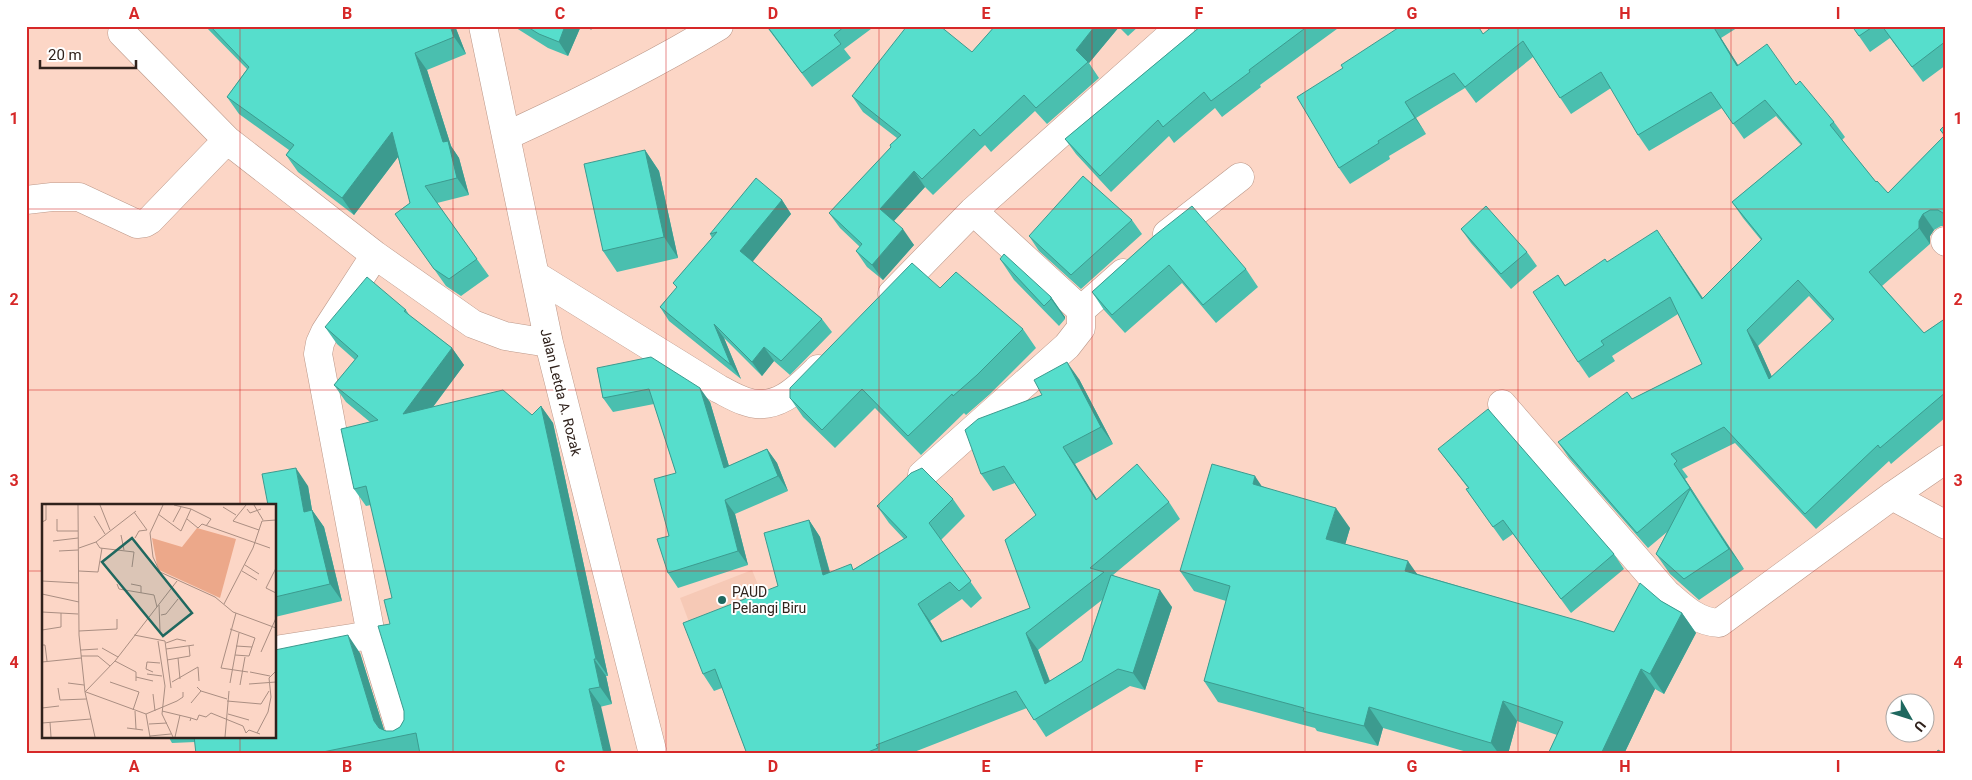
<svg xmlns="http://www.w3.org/2000/svg" width="1972" height="780" font-family="Roboto,sans-serif">
	<style>
		.built { fill: #f6c9b6 }
		.lines { fill: none; stroke-linecap: round; stroke-linejoin: round }
		.minor-casing { stroke: #bc9889; stroke-width: 29 }
		.minor { stroke: #fff; stroke-width: 28 }
		.wall { fill: #4abfaf; fill-rule: evenodd }
		.shaded-wall { fill: #3c9b8f }
		.building { fill: #56decc; stroke: #3c9b8f; fill-rule: evenodd }
		.grid { fill: none; stroke: #d62828; stroke-width: 1; stroke-opacity: 0.55 }
		.poi-dot { fill: #1f685f; stroke: #fff; stroke-width: 2 }
		.labels { text-anchor: middle; dominant-baseline: central; stroke-width: 4; stroke-linejoin: round; paint-order: stroke }
		.street-label { font-size: 14px; fill: #30221c; stroke: #fff }
		.poi-label { font-size: 14px; fill: #30221c; stroke: #fff; text-anchor: start }
		.inset-road { fill: none; stroke: #aa8e82; stroke-width: 1 }
		.view { fill: #1f685f; fill-opacity: 0.15; stroke: #1f685f; stroke-width: 2.5 }
		.inset-edge { fill: none; stroke: #30221c; stroke-width: 2.5 }
		.neatline { fill: none; stroke: #d62828; stroke-width: 2 }
		.grid-label { font-size: 16px; text-anchor: middle; font-weight: bold; fill: #d62828 }
	</style>
	<rect width="100%" height="100%" fill="#fcd6c6"/>
	<path class="built" d="M752,570L765,602L692,630L680,598Z"/>
	<g class="lines">
		<defs>
			<path id="minor" d="M483,26L549,343L653,754
				M122,33L227,140L375,255L473,324L505,336L549,343
				M506,136C578,103 650,68 719,26
				M26,200L52,197H79L137,224L145,223L150,220L227,140
				M973,211L1081,310L1123,273
				M1167,234L1240,177
				M1945,241L1946,242
				M375,255L325,332L320,343L318,354L371,635L401,733
				M535,275L719,389C727,393 735,398 744,401C775,413 798,389 818,369
				M892,294L973,211L1181,26
				M1502,404L1666,593C1682,607 1697,622 1719,623L1892,496L1946,459
				M922,475L1067,346L1081,328V310
				M1892,496L1946,525
				M275,650L371,635"/>
		</defs>
		<use href="#minor" class="minor-casing"/>
		<use href="#minor" class="minor"/>
	</g>
	<path class="wall" d="M205,26H455L466,54L427,70L451,146L459,158L469,195L437,203L489,276L461,296L446,286L395,214L410,203L398,157L354,215L298,172L286,155L289,150L239,114L227,97L247,69Z
		M513,26H581L568,56L548,48Z
		M766,26H875L844,49L851,58L812,87Z
		M995,26H1139L1128,36L1119,27L1089,63L1099,78L1047,124L1035,111L991,152L985,145L933,195L925,187L894,221L914,245L883,280L867,267L856,251L860,247L840,228L829,213L891,148L897,138L863,112L852,96L972,52Z
		M1201,26H1341L1260,85L1261,87L1222,117L1215,108L1174,143L1169,136L1111,192L1076,154L1065,139Z
		M1493,26H1740L1721,38L1738,65L1796,85L1834,122L1845,137L1842,140L1876,182L1888,193L1944,136L1940,130L1946,124V226H1941L1934,230L1930,236V244L1882,286L1924,333L1946,318V417L1891,464L1889,461L1816,529L1735,443L1682,469L1688,477L1685,479L1744,569L1699,600L1670,574L1656,554L1667,532L1648,548L1569,458L1558,442L1632,399L1702,364L1678,314L1612,356L1615,361L1589,378L1578,362L1558,275L1565,285L1607,262L1668,246L1703,298L1761,240L1743,218L1732,202L1801,145L1776,116L1744,139L1722,108L1649,151L1638,135L1611,88L1571,114L1533,57L1476,103L1465,88L1416,118L1426,134L1389,156L1390,159L1350,184L1339,168L1343,68L1484,34ZM1809,296L1832,321L1772,377L1758,346Z
		M1852,26H1927L1928,27L1946,26V65L1923,82L1890,38L1870,52Z
		M645,150L659,171L678,258L617,272L603,251Z
		M782,200L791,214L752,261L822,319L832,332L790,375L774,361L762,376L724,338L741,379L669,321L660,307L677,288L673,283L712,238L710,234Z
		M1132,220L1142,234L1081,289L1039,251L1029,236Z
		M1461,229L1527,252L1537,266L1511,289L1471,243Z
		M1154,236L1246,269L1258,287L1216,323L1182,283L1125,333L1104,310L1092,292Z
		M1000,259L1051,297L1065,317V319L1059,326L1014,280Z
		M940,288L1023,329L1036,348L990,394L966,415L964,413L921,455L875,408L835,448L803,417L790,398Z
		M406,310L410,316L452,348L464,365L433,407L532,415L541,406L553,423L608,676H606L612,704L409,754H196L195,742L172,743L168,736H275L360,653L384,730L386,731H393L400,727L404,720V711L390,624L392,598L371,505L366,506L354,489L370,422L346,402L334,385L355,360L337,344L325,327Z
		M597,368L710,402L729,466L767,449L777,463L788,491L735,514L748,565L678,588L668,573L669,536L676,473L654,404L613,412L603,398Z
		M1079,379L1113,444L1075,464L1096,499L1169,502L1180,519L1113,575L1172,607L1145,690L1130,686L1046,737L1027,708L909,754H747L722,688L714,691L703,674L778,586L809,520L820,537L830,572L854,569L904,539L889,523L877,506L953,499L965,516L941,540L982,598L971,608L962,599L930,621L942,641L1030,608L1036,515L1015,483L993,491L981,474L1042,395ZM1102,600L1082,661L1050,681L1038,650Z
		M1438,449L1614,554L1624,569L1571,613L1513,534L1503,541L1466,489L1468,488Z
		M308,486L312,510L324,527L342,601L275,617V505Z
		M1262,486L1350,528L1345,544L1418,574L1614,632L1661,601L1682,613L1696,633L1664,694L1655,689L1624,754H1548L1557,735L1517,721L1508,754H1474L1383,728L1378,746L1317,731L1315,728L1218,702L1204,681L1226,601L1194,591L1180,571Z"/>
	<path class="shaded-wall" d="M450,26H455L466,54L454,37Z
		M565,26H581L568,56L559,42Z
		M588,26H594L591,30Z
		M1095,26H1118L1119,27L1089,63L1076,50Z
		M1713,26L1721,38L1748,81L1737,66Z
		M415,53L427,70L451,146L459,158L469,195L457,178L443,142Z
		M1405,102L1416,118L1426,134L1415,118Z
		M392,132L404,149L354,215L342,198Z
		M645,150L659,171L678,258L664,237Z
		M914,171L925,187L891,224L880,209Z
		M782,200L791,214L750,265L740,251Z
		M1923,214L1934,230L1930,236V244L1919,228V221Z
		M903,229L914,245L883,280L872,265Z
		M1657,230L1668,246L1713,314L1702,299Z
		M1051,297L1065,317V319L1051,299Z
		M714,324L724,338L741,379L731,365Z
		M1747,330L1758,346L1780,395L1769,379Z
		M764,347L774,361L762,376L752,362Z
		M452,348L464,365L415,431L403,414Z
		M1067,362L1079,379L1113,444L1101,427Z
		M700,388L710,402L734,483L724,468Z
		M541,406L553,423L608,676L596,659Z
		M1063,447L1075,464L1108,517L1096,500Z
		M767,449L777,463L788,491L778,476Z
		M1674,464L1685,479L1701,504L1690,488Z
		M296,468L308,486L312,510L324,527L342,601L330,584L304,512Z
		M1255,476L1269,497L1253,484Z
		M1690,489L1704,510L1744,569L1729,549Z
		M725,500L735,514L748,565L738,551Z
		M1336,508L1350,528L1341,559L1326,539Z
		M809,520L820,537L835,592L823,575Z
		M1408,561L1422,581L1405,571Z
		M1160,590L1172,607L1145,690L1133,673Z
		M918,604L930,621L953,659L941,642Z
		M1682,613L1696,633L1664,694L1650,674Z
		M1026,633L1038,650L1057,701L1045,684Z
		M348,635L360,653L387,739L374,721Z
		M594,659L606,676L612,704L600,687Z
		M1641,669L1655,689L1624,754H1601Z
		M589,689L601,706L612,754H604Z
		M1503,701L1517,721L1508,754H1499L1491,743Z
		M1369,707L1383,728L1378,746L1364,726Z"/>
	<path class="building" d="M210,26H450L454,37L415,53L443,142L448,141L457,178L425,186L477,259L449,279L434,269L395,214L410,203L392,132L342,198L286,155L294,145L227,97L249,67Z
		M526,26H565L559,42L539,34Z
		M767,26H845L834,35L841,44L802,73Z
		M907,26H940L972,52L995,26H1095L1076,50L1088,62L1036,108L1024,95L980,136L974,129L922,179L914,171L880,209L903,229L872,265L856,251L862,244L829,213L891,147L890,145L901,135L852,96Z
		M1201,26H1308L1249,70L1250,72L1211,101L1204,92L1163,127L1158,120L1100,176L1065,139Z
		M1401,26H1478L1483,34L1493,26H1713L1737,66L1767,44L1796,85L1800,81L1834,122L1830,125L1876,182L1877,181L1888,193L1945,135L1940,130L1946,124V215L1938,210H1930L1923,214L1919,221V228L1869,272L1924,333L1946,318V392L1880,448L1878,445L1805,514L1724,427L1671,454L1677,461L1674,464L1690,488L1637,533L1558,442L1627,392L1632,399L1702,364L1670,297L1601,341L1604,345L1578,362L1533,292L1558,275L1565,286L1605,259L1607,262L1657,230L1702,299L1762,239L1732,202L1802,144L1765,100L1733,124L1711,92L1638,135L1601,72L1560,98L1523,41L1465,87L1454,73L1405,102L1415,118L1378,141L1379,143L1339,168L1297,97L1343,68L1341,65ZM1798,280L1834,319L1769,379L1747,330Z
		M1852,26H1874L1859,36Z
		M1882,26H1926L1927,28L1929,26H1946V41L1912,67Z
		M645,150L664,237L603,251L584,164Z
		M1083,176L1132,220L1071,275L1029,236Z
		M756,178L782,200L740,251L822,319L781,361L764,347L752,362L714,324L731,365L660,307L677,287L673,283L717,232L710,234Z
		M1192,206L1246,269L1203,305L1169,265L1112,315L1092,292L1154,236Z
		M1486,206L1527,252L1501,274L1461,229Z
		M1004,254L1051,297V299L1044,306L1000,259Z
		M912,263L940,288L956,272L1023,329L977,375L953,396L952,394L908,436L862,389L822,430L790,398V388Z
		M367,277L406,310L404,311L452,348L403,414L503,390L532,415L541,406L596,659H594L600,687L589,689L604,754H420L416,733L313,754H196L194,736H275V650L348,635L374,721L379,728L386,731H393L400,727L404,720V711L378,626L390,624L384,600L392,598L366,486L354,489L341,429L378,420L334,385L358,356L325,327Z
		M651,357L700,388L724,468L767,449L778,476L725,500L738,551L668,573L657,539L669,536L654,479L676,473L649,389L603,398L597,368Z
		M1067,362L1101,427L1063,447L1096,500L1137,464L1169,502L1090,568L1104,572L1026,633L1045,684L1082,661L1111,575L1160,590L1133,673L1118,669L1034,720L1016,691L876,745L878,748L863,754H747L715,669L703,674L683,623L778,586L764,533L809,520L823,575L851,564L853,570L907,537L877,506L911,473L922,468L953,499L929,523L971,581L959,591L950,582L918,604L941,642L1030,608L1005,540L1036,515L1004,466L981,474L965,430L978,419L1042,395L1034,380Z
		M1488,409L1614,554L1561,599L1503,520L1493,527L1466,489L1469,488L1438,449Z
		M1212,464L1255,476L1253,484L1336,508L1326,539L1408,561L1405,571L1583,622L1614,632L1640,583L1661,601L1682,613L1650,674L1641,669L1601,754H1548L1563,722L1503,701L1491,743L1369,707L1364,726L1303,711L1304,708L1204,681L1230,586L1180,571Z
		M296,468L304,512L312,510L330,584L275,597V505H268L262,474Z
		M1690,489L1729,549L1684,579L1656,554Z
		M1938,750L1945,754H1936Z"/>
	<path class="grid" d="M240,26V505M453,26V754M666,26V754M879,26V754M1092,26V754M1305,26V754M1518,26V754M1731,26V754M26,209H1946M26,390H1946M26,571H44M275,571H1946M240,736V754"/>
	<circle class="poi-dot" cx="722" cy="600" r="5"/>
	<g class="labels">
		<g class="street-label">
			<text transform="translate(561 392) rotate(76)">Jalan Letda A. Rozak</text>
		</g>
		<g class="poi-label">
			<text x="732" y="592">PAUD<tspan x="732" dy="16">Pelangi Biru</tspan></text>
		</g>
	</g>
	<g transform="translate(42 504)">
		<rect width="234" height="234" fill="#fcd6c6"/>
		<path d="M155,24L194,35L178,94L117,66L115,61L110,34L140,43Z" fill="#eca88a"/>
		<path class="inset-road" d="M36,1L37,131L43,188L53,233M58,1L68,26M121,1L108,29L111,53L118,68L173,93L191,108L234,124M204,1L191,17L217,26M212,1L221,16M181,3L194,11M149,5L169,15L164,22M205,5L208,9L219,5M92,8L105,26M116,10L139,27L149,5L132,1M52,12L63,30M15,15V27H36M145,15L156,24L160,20L228,44M0,18L4,16V1M131,18L139,3M79,31L82,46M93,34L97,27L105,26M11,37L36,34M54,38L58,44L92,48L90,63M37,44L54,38L94,7M17,47L36,46M203,61L217,70M234,64L224,84L234,89M37,67L56,68L60,44M200,67L215,76M0,77L36,79M75,80L77,85L112,91L115,103M89,80L99,82V89M0,90L37,98M182,100L211,44L220,17L234,16M117,101L118,127M0,108L36,110M194,109L179,164L206,168M119,111L124,110L136,95M188,125L213,134M0,126L19,123V109M37,127L75,125V115M92,131L123,137L129,184M116,137L123,182L120,210L131,233M124,139L135,135L144,137M0,141H3L5,157M194,142L210,143M60,144L76,153M124,145L152,141M39,146L56,145M219,148L234,114M193,151L207,152L213,134M39,152H56L68,162M136,154L138,175M125,156L148,152L147,142M73,157L94,168V177M0,158L39,154M111,168L104,165L105,158L118,159M208,168L228,172M105,170L120,172M94,173L111,177M68,178L97,188L91,206M130,178L156,163L157,177M26,179L42,181M188,179L197,129M207,180L234,178M198,181L203,153M155,183L159,187L185,195M16,184L18,196L44,195M43,188L73,157L135,77M44,188L104,210L135,197L141,193V188M111,190L113,207M185,197L219,200L227,187M149,199L159,187M0,204L17,202M93,207L94,225M120,207L149,214L148,217M104,210L108,233M186,210L207,216M149,214L155,216L157,211L164,213L169,209L201,222L204,229L207,226L218,230M8,218L9,233M0,219L49,215M107,220L125,219M85,224L101,226M215,229L226,208L229,193L227,174L234,167M108,232L129,230M133,233L138,211M183,233L187,187"/>
		<path class="view" d="M90,34L150,109L121,132L60,58Z"/>
		<rect width="234" height="234" class="inset-edge"/>
	</g>
	<rect width="1972" height="780" fill="none" stroke="#ffffff" stroke-width="55"/>
	<g transform="translate(1910 718) rotate(129)"><circle r="24" fill="#ffffff" stroke="#aca7a4"/>
	<path d="M0-4L9 19L0 12L-9 19Z" fill="#1f685f"/>
	<text y="-8" font-size="14" font-weight="bold" text-anchor="middle" fill="#30221c">U</text>
	</g>
	<path d="M40 60v8h96v-8" fill="none" stroke="#30221c" stroke-width="2.5"/>
	<text x="48" y="60" font-size="15" fill="#30221c" stroke="#ffffff" stroke-width="4" paint-order="stroke">20 m</text>
	<rect x="28" y="28" width="1916" height="724" class="neatline"/>
	<g class="grid-label">
		<text x="134" y="19">A</text>
		<text x="347" y="19">B</text>
		<text x="560" y="19">C</text>
		<text x="773" y="19">D</text>
		<text x="986" y="19">E</text>
		<text x="1199" y="19">F</text>
		<text x="1412" y="19">G</text>
		<text x="1625" y="19">H</text>
		<text x="1838" y="19">I</text>
		<text x="14" y="124">1</text>
		<text x="1958" y="124">1</text>
		<text x="14" y="305">2</text>
		<text x="1958" y="305">2</text>
		<text x="14" y="486">3</text>
		<text x="1958" y="486">3</text>
		<text x="14" y="668">4</text>
		<text x="1958" y="668">4</text>
		<text x="134" y="772">A</text>
		<text x="347" y="772">B</text>
		<text x="560" y="772">C</text>
		<text x="773" y="772">D</text>
		<text x="986" y="772">E</text>
		<text x="1199" y="772">F</text>
		<text x="1412" y="772">G</text>
		<text x="1625" y="772">H</text>
		<text x="1838" y="772">I</text>
	</g>
</svg>
